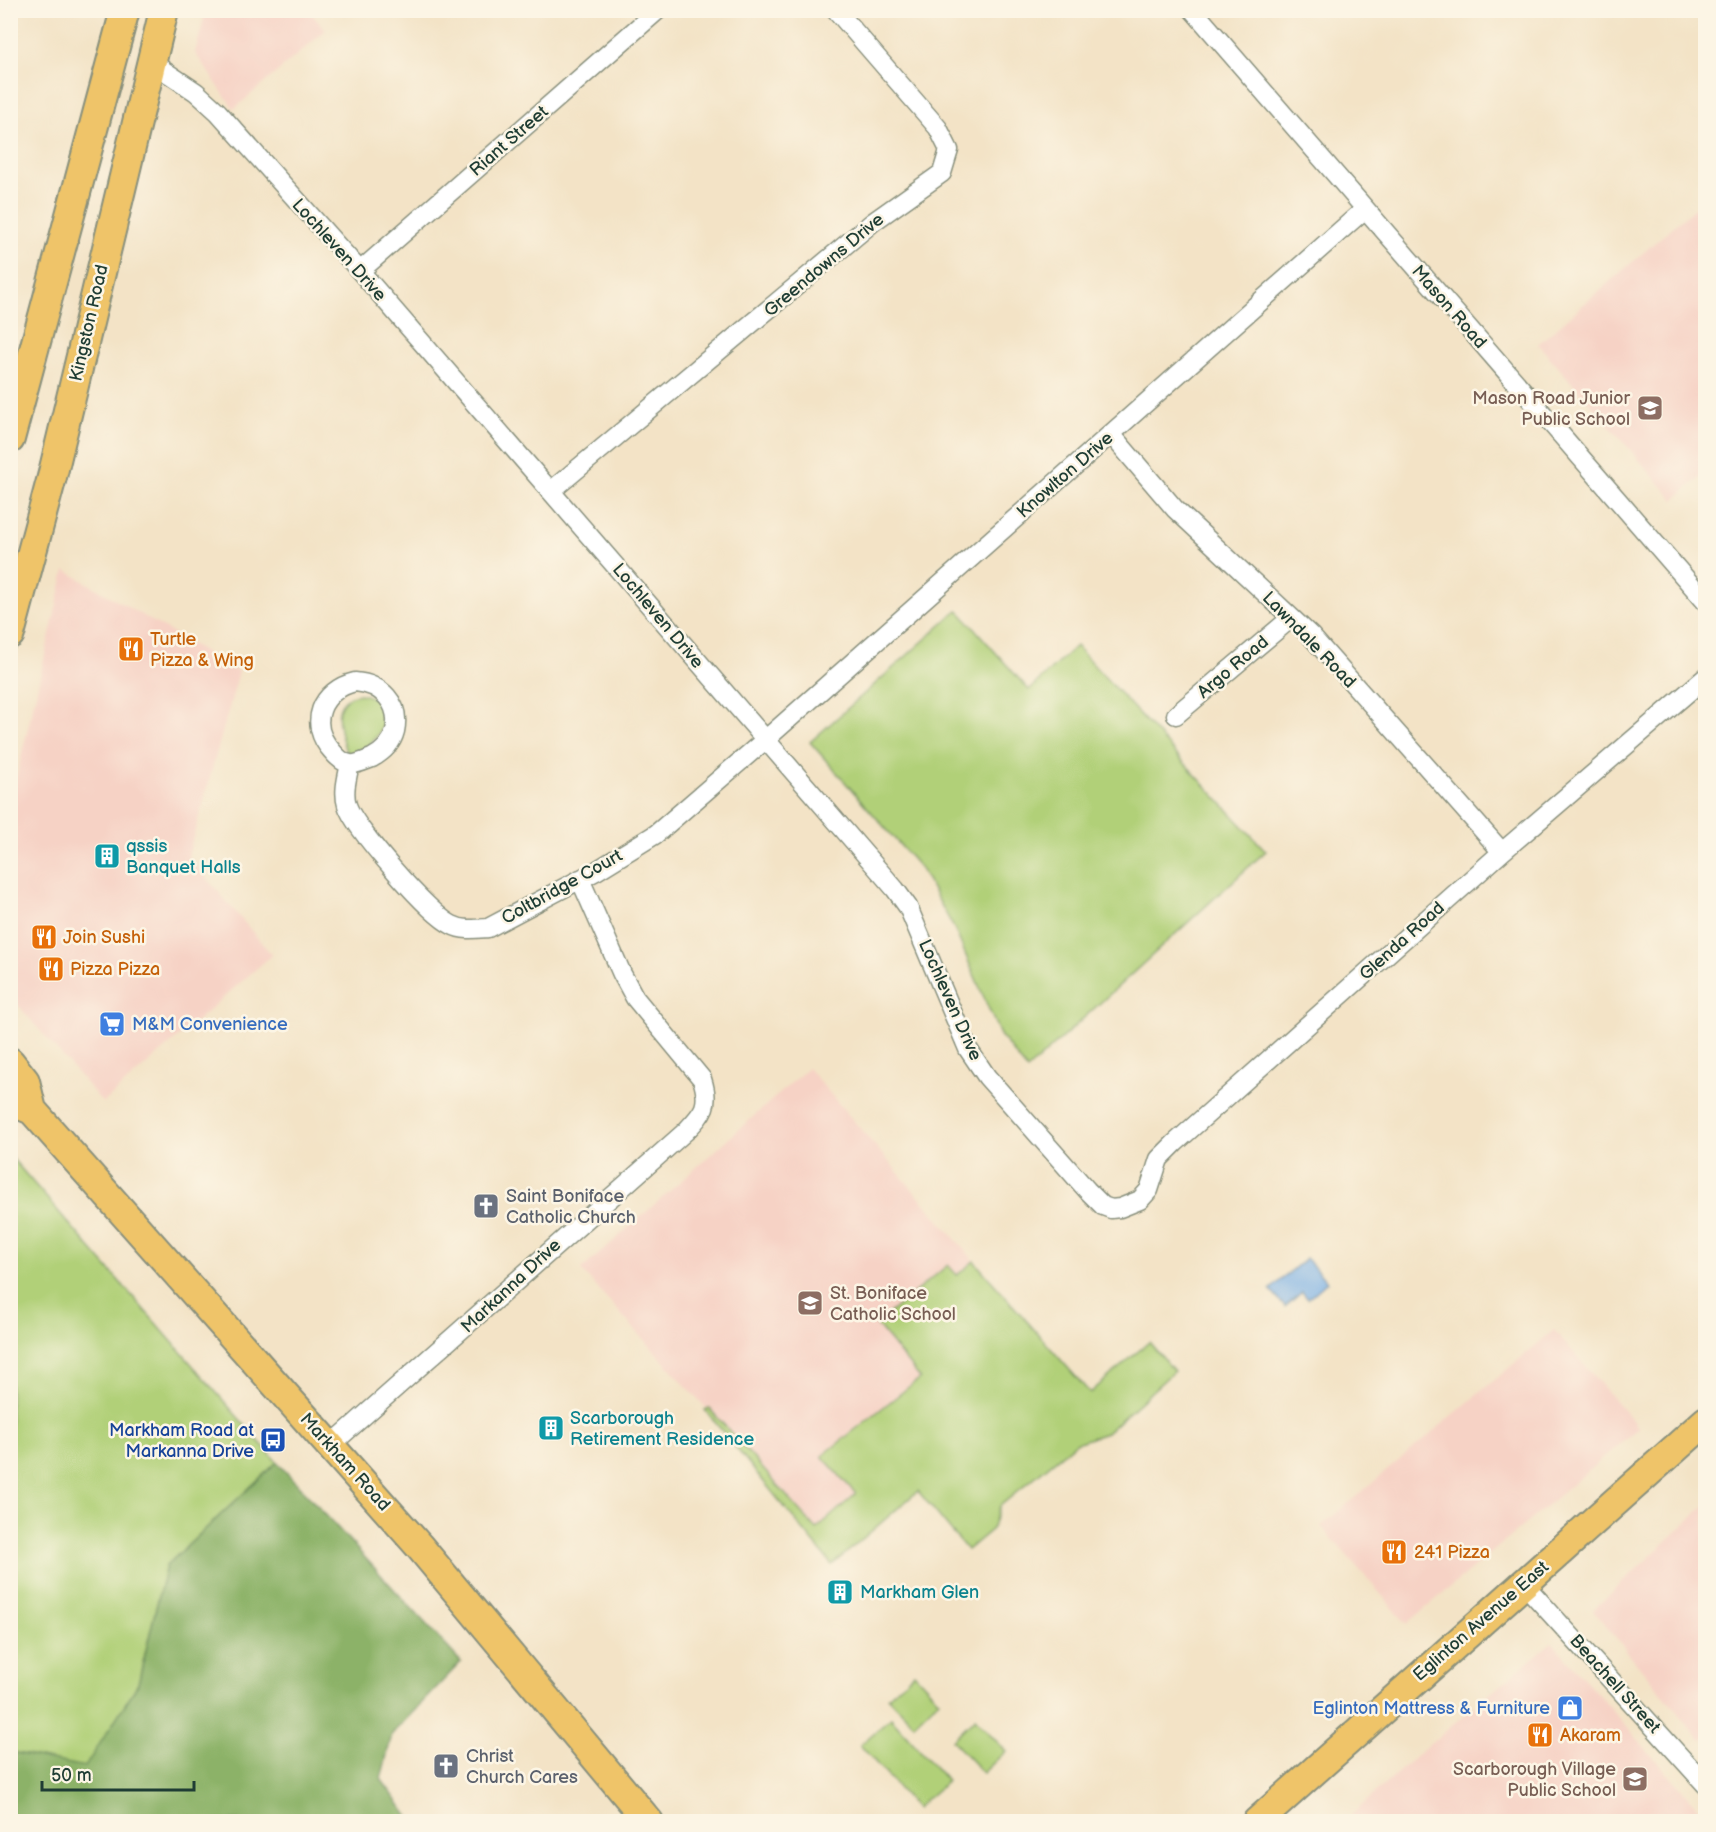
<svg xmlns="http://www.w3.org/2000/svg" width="1716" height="1832" font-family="'Balsamiq Sans',sans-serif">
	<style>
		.built { fill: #f6d2c5 }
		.green { fill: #b1d078; stroke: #688656; stroke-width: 1.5 }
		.forest { fill: #8cb268; stroke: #56784e; stroke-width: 1.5 }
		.water { fill: #76ade5; stroke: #4a758c; stroke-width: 1.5 }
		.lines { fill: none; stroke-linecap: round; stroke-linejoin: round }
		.minor-casing { stroke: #89907d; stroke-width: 21 }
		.primary-casing { stroke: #89907d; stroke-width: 32 }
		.minor { stroke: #fff; stroke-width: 18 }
		.primary { stroke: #efc469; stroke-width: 28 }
		.labels { text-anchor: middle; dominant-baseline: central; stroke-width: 5; stroke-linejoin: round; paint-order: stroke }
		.street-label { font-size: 18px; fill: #1f3d34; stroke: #fcf5e5 }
		.education-label { font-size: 18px; fill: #785e54; stroke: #fcf5e5; text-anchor: end }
		.food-label { font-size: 18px; fill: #c56008; stroke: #fcf5e5; text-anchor: start }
		.culture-label { font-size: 18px; fill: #0d838f; stroke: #fcf5e5; text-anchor: start }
		.shop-label { font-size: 18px; fill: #366cbe; stroke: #fcf5e5; text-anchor: start }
		.worship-label { font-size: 18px; fill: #5b616d; stroke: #fcf5e5; text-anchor: start }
		.transit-label { font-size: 18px; fill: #164399; stroke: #fcf5e5; text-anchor: end }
	</style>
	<rect width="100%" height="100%" fill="#fcf5e5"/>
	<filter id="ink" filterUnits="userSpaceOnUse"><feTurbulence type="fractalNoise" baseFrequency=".0167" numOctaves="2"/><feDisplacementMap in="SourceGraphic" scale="12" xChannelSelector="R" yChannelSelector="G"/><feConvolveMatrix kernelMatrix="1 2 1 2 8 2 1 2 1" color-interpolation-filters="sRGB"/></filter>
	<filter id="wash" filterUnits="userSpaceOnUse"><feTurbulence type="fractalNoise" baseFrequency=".008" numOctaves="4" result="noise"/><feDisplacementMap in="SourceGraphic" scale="24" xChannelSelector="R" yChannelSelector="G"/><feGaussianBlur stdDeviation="1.35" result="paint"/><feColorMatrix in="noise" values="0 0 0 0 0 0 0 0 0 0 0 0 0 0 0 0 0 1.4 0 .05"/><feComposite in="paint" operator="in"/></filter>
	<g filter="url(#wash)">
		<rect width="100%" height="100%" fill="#f3e3c6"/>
		<path class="built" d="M206,11H309L326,30L234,109L195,53Z
			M1705,199V472L1674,500L1538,344Z
			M65,570L239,672L188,856L272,955L103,1103L11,997V800Z
			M808,1068L1039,1336L816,1529L581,1270Z
			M1554,1330L1639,1428L1407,1624L1321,1526Z
			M1705,1505L1706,1737L1701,1741L1593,1610Z
			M1552,1642L1706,1817L1705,1822H1344L1418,1754Z"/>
		<path class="green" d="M958,610L1029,690L1076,646L1266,851L1027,1070L1000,1035L955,930L921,869L810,742Z
			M360,694C407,701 379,742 354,757L346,752C339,730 328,698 360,694Z
			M10,1156L277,1462L166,1566L138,1684L85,1768L11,1752Z
			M974,1261L1090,1393L1149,1342L1174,1371L1106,1433L1076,1443L1000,1506L992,1529L967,1550L918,1491L832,1565L705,1410L709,1408L816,1529L856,1494L822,1456L920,1378L876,1324L948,1265L957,1275Z
			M914,1673L939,1700L914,1724L888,1697Z
			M891,1718L947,1781L916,1808L860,1745Z
			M975,1718L1006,1751L983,1773L952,1740Z"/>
		<path class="forest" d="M277,1462L461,1662L392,1734L381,1779L412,1821H11V1752L85,1767L138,1684L166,1566Z"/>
		<path class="water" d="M1306,1258L1327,1282L1308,1299L1302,1292L1285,1307L1270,1290Z"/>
	</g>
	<g filter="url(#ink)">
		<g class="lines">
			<defs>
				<path id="minor" d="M1193,10L1706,602
					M151,62L196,92L218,112L360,271L895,889L908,907L968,1049L987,1077L1087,1190L1103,1206L1111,1209L1120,1208L1140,1200L1149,1190L1159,1159L1175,1143L1502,852L1706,677
					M360,271L658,10
					M1111,434L1175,509L1311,636L1502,852
					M551,491L873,222L942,173L949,150L938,128L836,10
					M355,682C381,684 401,703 395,731C392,743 383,752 372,758C366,760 357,765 350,764C343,763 336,756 332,751C307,724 321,690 355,682Z
					M1176,715L1290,619
					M350,764C347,778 343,792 347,805C354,828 430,915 452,925C463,931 476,929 488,928L596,871L656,834L765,740L1365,209
					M331,1445L685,1132C703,1113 711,1106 702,1079L635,998L622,974L580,879
					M1524,1584L1706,1785"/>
				<path id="primary" d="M10,439L125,10
					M10,634L52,477L164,10
					M10,1062L25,1081L32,1110
					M10,1101L32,1110L419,1546L649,1822
					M1257,1822L1706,1421"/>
			</defs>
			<use href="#minor" class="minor-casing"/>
			<use href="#primary" class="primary-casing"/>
			<use href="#minor" class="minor"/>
			<use href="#primary" class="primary"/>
		</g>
	</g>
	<defs>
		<symbol id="school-square" viewBox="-11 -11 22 22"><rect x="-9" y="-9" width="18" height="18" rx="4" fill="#8d6e63" stroke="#fcf5e5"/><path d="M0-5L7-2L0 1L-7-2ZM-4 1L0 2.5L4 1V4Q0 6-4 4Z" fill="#fff"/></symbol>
		<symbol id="restaurant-square" viewBox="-11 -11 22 22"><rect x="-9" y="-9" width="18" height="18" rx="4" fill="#e8710a" stroke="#fcf5e5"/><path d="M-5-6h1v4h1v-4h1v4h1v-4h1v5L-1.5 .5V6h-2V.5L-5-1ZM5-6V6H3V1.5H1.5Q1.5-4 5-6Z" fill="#fff"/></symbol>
		<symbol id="building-square" viewBox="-11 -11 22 22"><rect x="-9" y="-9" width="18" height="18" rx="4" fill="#0f9aa8" stroke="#fcf5e5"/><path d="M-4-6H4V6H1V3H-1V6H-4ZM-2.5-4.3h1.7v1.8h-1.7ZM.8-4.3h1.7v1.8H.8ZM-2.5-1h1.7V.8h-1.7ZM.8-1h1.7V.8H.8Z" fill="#fff"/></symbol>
		<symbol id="supermarket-square" viewBox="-11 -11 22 22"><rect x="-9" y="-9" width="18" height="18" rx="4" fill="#3f7fe0" stroke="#fcf5e5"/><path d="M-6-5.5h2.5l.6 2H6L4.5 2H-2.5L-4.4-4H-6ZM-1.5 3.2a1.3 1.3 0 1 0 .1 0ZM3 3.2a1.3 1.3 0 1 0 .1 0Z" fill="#fff"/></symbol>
		<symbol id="church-square" viewBox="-11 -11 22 22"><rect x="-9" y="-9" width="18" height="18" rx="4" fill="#6b7280" stroke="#fcf5e5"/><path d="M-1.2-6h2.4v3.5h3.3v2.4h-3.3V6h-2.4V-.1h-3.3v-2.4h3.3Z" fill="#fff"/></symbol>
		<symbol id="bus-square" viewBox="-11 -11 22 22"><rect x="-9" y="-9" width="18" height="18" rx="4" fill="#1a4fb4" stroke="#fcf5e5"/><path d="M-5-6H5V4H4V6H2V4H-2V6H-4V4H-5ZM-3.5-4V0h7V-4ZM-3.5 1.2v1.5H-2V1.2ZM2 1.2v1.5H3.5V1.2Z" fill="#fff"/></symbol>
		<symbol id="shop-square" viewBox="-11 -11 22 22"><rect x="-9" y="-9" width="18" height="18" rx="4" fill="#3f7fe0" stroke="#fcf5e5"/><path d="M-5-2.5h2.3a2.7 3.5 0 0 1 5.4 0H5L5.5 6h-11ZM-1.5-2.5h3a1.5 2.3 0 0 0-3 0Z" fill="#fff"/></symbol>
	</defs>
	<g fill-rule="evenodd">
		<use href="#school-square" x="1635" y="393" width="30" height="30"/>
		<use href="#restaurant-square" x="116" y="634" width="30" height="30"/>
		<use href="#building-square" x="92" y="841" width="30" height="30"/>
		<use href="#restaurant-square" x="29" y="922" width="30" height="30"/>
		<use href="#restaurant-square" x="36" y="954" width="30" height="30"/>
		<use href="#supermarket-square" x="97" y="1009" width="30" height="30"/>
		<use href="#church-square" x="471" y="1191" width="30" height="30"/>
		<use href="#school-square" x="795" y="1288" width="30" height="30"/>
		<use href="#building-square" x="536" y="1413" width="30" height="30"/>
		<use href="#bus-square" x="258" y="1425" width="30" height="30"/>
		<use href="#restaurant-square" x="1379" y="1537" width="30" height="30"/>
		<use href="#building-square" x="825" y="1577" width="30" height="30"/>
		<use href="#shop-square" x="1555" y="1693" width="30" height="30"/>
		<use href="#restaurant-square" x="1525" y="1720" width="30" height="30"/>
		<use href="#church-square" x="431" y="1751" width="30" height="30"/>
		<use href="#school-square" x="1620" y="1764" width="30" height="30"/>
	</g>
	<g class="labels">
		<g class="street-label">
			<text transform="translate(509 141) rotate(-41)">Riant Street</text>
			<text transform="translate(339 250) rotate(48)">Lochleven Drive</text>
			<text transform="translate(824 265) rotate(-40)">Greendowns Drive</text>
			<text transform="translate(1449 307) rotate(49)">Mason Road</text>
			<text transform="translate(89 323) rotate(-77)">Kingston Road</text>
			<text transform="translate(1065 475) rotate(-41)">Knowlton Drive</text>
			<text transform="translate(658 616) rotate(50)">Lochleven Drive</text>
			<text transform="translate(1309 640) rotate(46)">Lawndale Road</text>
			<text transform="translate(1233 667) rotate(-40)">Argo Road</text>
			<text transform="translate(562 887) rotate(-29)">Coltbridge Court</text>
			<text transform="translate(1402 941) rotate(-42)">Glenda Road</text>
			<text transform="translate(950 1000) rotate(66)">Lochleven Drive</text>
			<text transform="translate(511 1286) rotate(-43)">Markanna Drive</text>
			<text transform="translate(345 1462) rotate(48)">Markham Road</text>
			<text transform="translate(1481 1621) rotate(-41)">Eglinton Avenue East</text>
			<text transform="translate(1615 1684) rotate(48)">Beachell Street</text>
		</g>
		<g class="education-label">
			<text x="1630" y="398">Mason Road Junior<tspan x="1630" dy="21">Public School</tspan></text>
			<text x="830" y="1293" text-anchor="start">St. Boniface<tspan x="830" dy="21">Catholic School</tspan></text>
			<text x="1616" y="1769">Scarborough Village<tspan x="1616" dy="21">Public School</tspan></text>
		</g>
		<g class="food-label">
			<text x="150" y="639">Turtle<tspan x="150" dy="21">Pizza &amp; Wing</tspan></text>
			<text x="63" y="937">Join Sushi</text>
			<text x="70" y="969">Pizza Pizza</text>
			<text x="1414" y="1552">241 Pizza</text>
			<text x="1560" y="1735">Akaram</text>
		</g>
		<g class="culture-label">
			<text x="126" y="846">qssis<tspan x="126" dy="21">Banquet Halls</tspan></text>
			<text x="570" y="1418">Scarborough<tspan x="570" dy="21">Retirement Residence</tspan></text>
			<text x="860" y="1592">Markham Glen</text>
		</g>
		<g class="shop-label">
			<text x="132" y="1024">M&amp;M Convenience</text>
			<text x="1550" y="1708" text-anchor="end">Eglinton Mattress &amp; Furniture</text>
		</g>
		<g class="worship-label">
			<text x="506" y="1196">Saint Boniface<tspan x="506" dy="21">Catholic Church</tspan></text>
			<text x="466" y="1756">Christ<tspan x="466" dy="21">Church Cares</tspan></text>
		</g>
		<g class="transit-label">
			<text x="254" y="1430">Markham Road at<tspan x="254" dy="21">Markanna Drive</tspan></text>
		</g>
	</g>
	<rect width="1716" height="1832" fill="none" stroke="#fcf5e5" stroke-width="36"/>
	<path d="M42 1781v9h152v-9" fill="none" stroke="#1f3d34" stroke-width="3"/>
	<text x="51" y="1781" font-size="18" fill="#1f3d34" stroke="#fcf5e5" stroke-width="4.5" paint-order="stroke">50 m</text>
</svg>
